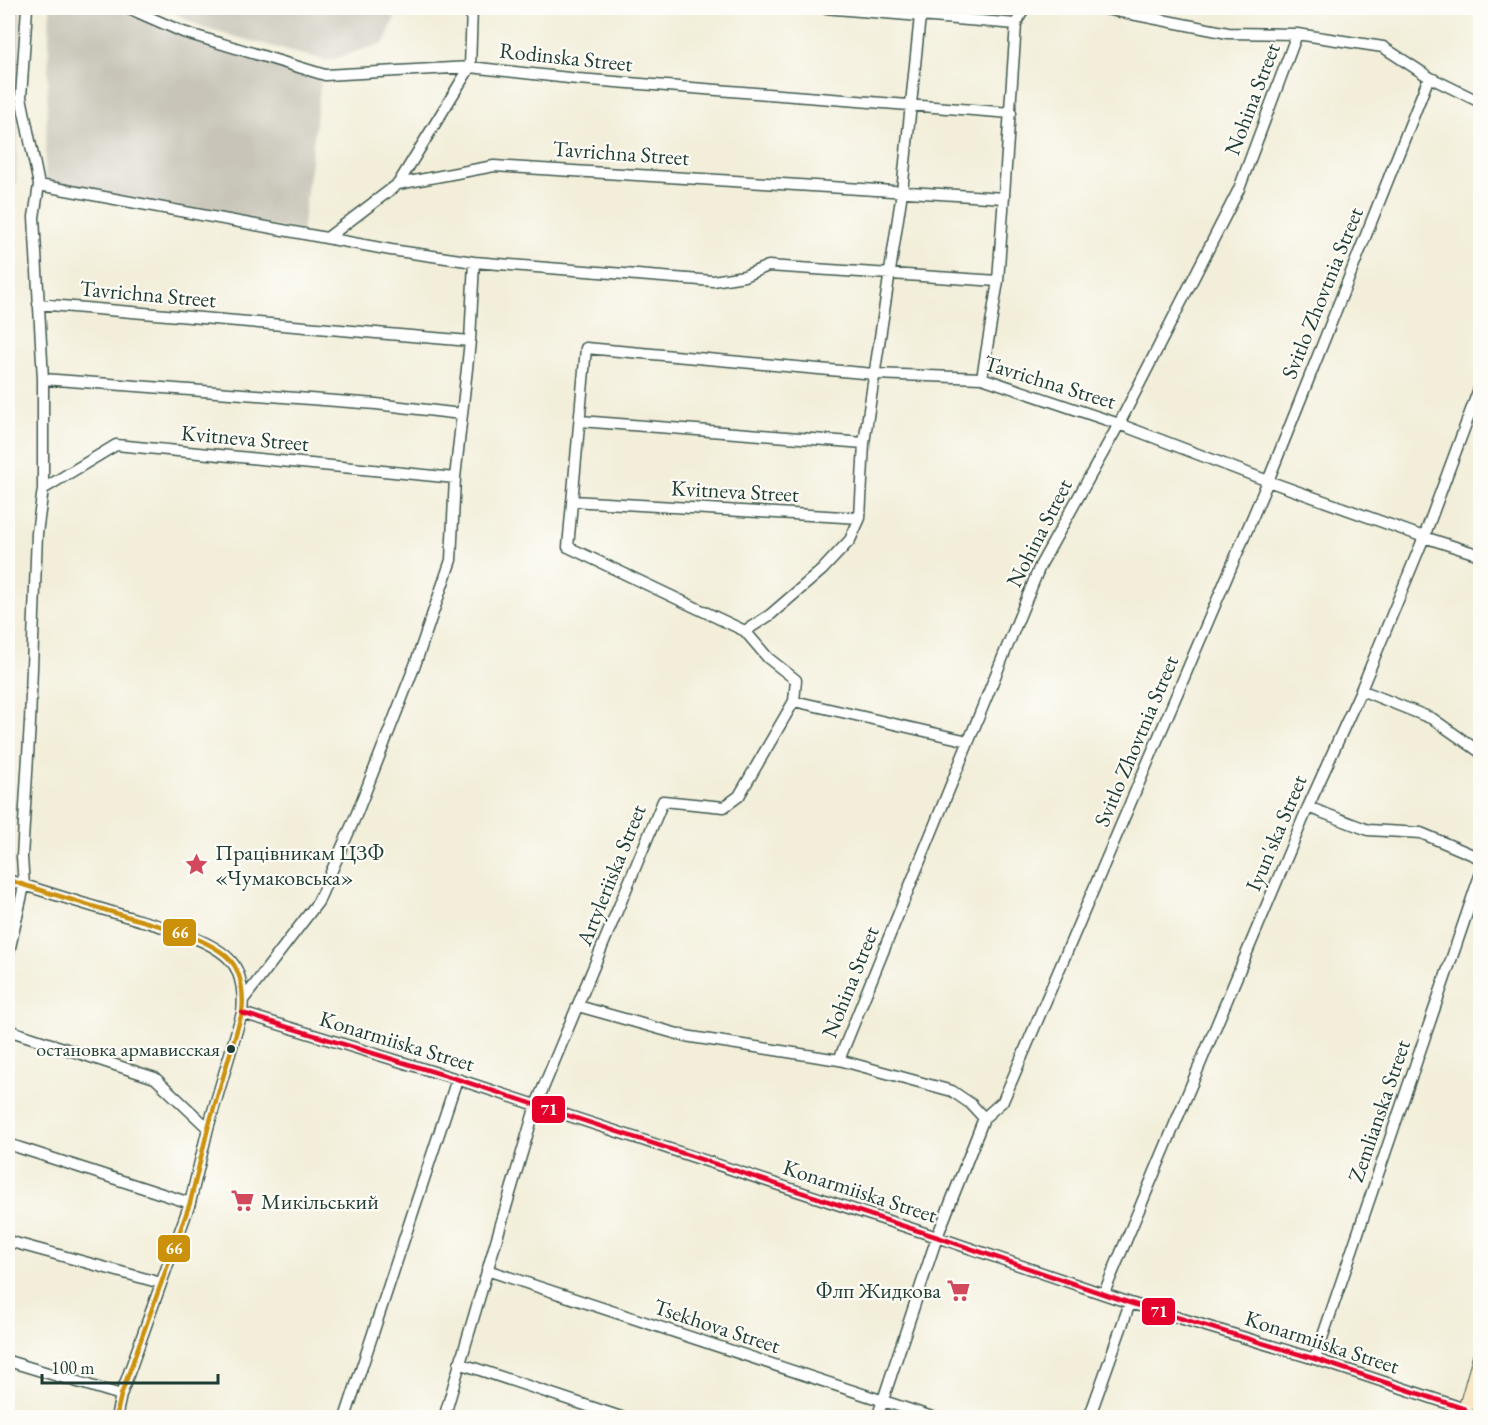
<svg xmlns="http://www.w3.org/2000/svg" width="1488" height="1425" font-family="'EB Garamond',serif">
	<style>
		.industrial { fill: #c8c4b8 }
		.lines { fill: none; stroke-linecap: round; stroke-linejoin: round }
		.minor-casing { stroke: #3f584d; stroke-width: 13 }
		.secondary-casing { stroke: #3f584d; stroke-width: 16 }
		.minor { stroke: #fff; stroke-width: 10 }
		.secondary { stroke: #f9e7c3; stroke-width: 14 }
		.bus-1-casing { stroke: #fdfcf7; stroke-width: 9 }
		.bus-2-casing { stroke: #fdfcf7; stroke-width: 9 }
		.bus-1 { stroke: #cc910a; stroke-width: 4.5 }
		.bus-2 { stroke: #e4002b; stroke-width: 4.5 }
		.bus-dot { fill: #1f3d34; stroke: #fdfcf7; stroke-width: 2 }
		.labels { text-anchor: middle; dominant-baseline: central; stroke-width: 4.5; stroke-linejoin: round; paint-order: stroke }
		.bus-label { font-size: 20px; fill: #1f3d34; stroke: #fdfcf7; text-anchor: end }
		.street-label { font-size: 22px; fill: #1f3d34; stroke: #fdfcf7 }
		.poi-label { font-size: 22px; fill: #1f3d34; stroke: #fdfcf7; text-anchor: start }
		.line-badge { stroke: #fdfcf7; stroke-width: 2 }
		.badge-label { font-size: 16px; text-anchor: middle; font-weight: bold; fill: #fff }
	</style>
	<rect width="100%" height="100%" fill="#fdfcf7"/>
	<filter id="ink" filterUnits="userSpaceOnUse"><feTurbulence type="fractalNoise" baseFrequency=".0167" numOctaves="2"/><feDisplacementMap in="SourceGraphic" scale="12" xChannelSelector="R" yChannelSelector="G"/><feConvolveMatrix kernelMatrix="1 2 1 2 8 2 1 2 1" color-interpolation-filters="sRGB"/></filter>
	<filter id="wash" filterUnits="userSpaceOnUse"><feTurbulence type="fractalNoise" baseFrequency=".008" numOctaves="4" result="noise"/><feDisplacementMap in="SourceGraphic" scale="24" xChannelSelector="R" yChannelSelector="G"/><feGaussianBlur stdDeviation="1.35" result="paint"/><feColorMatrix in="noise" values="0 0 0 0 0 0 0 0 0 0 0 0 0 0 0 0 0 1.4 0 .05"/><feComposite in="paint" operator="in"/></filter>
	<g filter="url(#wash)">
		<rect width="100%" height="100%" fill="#f2eed9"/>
		<path class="industrial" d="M8,8H21L16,185L8,184Z
			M50,8H117L321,79L302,232L45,182Z
			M165,8H399L384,43L327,61L202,28Z"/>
	</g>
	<g filter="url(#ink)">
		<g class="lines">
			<defs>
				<path id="minor" d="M128,8L183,32L325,75L470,67L578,79L1011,113
					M824,8L1016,24
					M1101,8L1228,33L1297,34L1383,47L1429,77L1480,102
					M398,184L470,67L472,8
					M39,185L391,250L474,262L713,281L744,276L768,266L998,281
					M327,238L398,184L494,166L1004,198
					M38,304L470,341
					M982,378L998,281L1016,24L1024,8
					M43,379L376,404L461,414
					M580,421L864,443
					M43,489L116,445L455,478
					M572,501L860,518
					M745,631L770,615L822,570L850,540L860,518L864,443L902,192L920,16
					M1361,690L1433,719L1480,752
					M968,741L794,701L796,680L768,658L745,631L568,547L586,348L874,374L982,378L1119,424L1268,481L1424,537L1480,555
					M1308,807L1368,830L1421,833L1480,858
					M8,880C46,892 84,904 122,915C151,924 211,937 231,961C242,973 244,997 242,1013L208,1128L190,1203L121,1395L116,1418
					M8,956L24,886L22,857L30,722L37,533L43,489V379L34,217L39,185L21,97L27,8
					M243,1000L318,902L357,813L415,665L451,560L455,478L470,341L474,262
					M578,1006L685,1036L839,1060L952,1091L971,1104L984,1118
					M242,1013L457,1079L937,1237L1130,1303L1315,1359L1465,1409
					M8,1030L155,1078L208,1128
					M839,1060L1040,566L1119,424L1239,189L1297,34
					M8,1144L190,1203
					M8,1241L161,1283
					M487,1270L935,1418
					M1104,1293L1308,807L1361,690L1424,537L1480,386
					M1315,1359L1480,875
					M8,1361L121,1395
					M459,1363L624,1418
					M345,1418L457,1079
					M444,1418L536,1105L663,801L724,807L739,796L794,701
					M877,1418L937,1237L984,1118L1003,1101L1268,481L1429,77
					M1089,1418L1130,1303"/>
				<path id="secondary" d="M1463,1418L1480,1357"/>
			</defs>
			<use href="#minor" class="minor-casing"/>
			<use href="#secondary" class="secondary-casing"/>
			<use href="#minor" class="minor"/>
			<use href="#secondary" class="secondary"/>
			<defs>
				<path id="bus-1" d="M8,880C46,892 84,904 122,915C151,924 211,937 231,961C242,973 244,997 242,1013L208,1128L190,1203L121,1395L116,1418"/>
				<path id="bus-2" d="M242,1013L457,1079L937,1237L1130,1303L1315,1359L1465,1409"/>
			</defs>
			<use href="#bus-1" class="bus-1-casing"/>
			<use href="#bus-2" class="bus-2-casing"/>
			<use href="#bus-1" class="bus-1"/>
			<use href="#bus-2" class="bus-2"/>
		</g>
	</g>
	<defs>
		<symbol id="sight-bare" viewBox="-9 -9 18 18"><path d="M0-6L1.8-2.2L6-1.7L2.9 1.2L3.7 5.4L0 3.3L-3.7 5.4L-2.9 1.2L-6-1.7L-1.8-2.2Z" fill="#d1495b" stroke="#fdfcf7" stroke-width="2.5" paint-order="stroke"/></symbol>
		<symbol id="supermarket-bare" viewBox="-9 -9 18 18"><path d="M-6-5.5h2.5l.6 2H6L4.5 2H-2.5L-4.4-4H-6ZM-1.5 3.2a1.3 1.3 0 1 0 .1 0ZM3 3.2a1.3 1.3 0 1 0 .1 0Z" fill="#d1495b" stroke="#fdfcf7" stroke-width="2.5" paint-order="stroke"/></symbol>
	</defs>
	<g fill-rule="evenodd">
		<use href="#sight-bare" x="180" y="848" width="33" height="33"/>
		<use href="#supermarket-bare" x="226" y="1184" width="33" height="33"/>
		<use href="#supermarket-bare" x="942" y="1274" width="33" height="33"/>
	</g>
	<circle class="bus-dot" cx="231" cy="1049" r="5"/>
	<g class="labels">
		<g class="bus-label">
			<text x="220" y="1049">остановка армависская</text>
		</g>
		<g class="street-label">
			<text transform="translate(566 57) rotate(6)">Rodinska Street</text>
			<text transform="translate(1252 99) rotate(-69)">Nohina Street</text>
			<text transform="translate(621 153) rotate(4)">Tavrichna Street</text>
			<text transform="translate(1322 293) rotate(-68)">Svitlo Zhovtnia Street</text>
			<text transform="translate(148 294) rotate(5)">Tavrichna Street</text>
			<text transform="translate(1050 382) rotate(17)">Tavrichna Street</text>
			<text transform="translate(245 438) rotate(5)">Kvitneva Street</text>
			<text transform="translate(735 491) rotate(3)">Kvitneva Street</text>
			<text transform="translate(1039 533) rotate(-63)">Nohina Street</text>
			<text transform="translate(1136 741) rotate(-67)">Svitlo Zhovtnia Street</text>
			<text transform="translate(1276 833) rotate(-67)">Iyun'ska Street</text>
			<text transform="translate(611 875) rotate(-68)">Artyleriiska Street</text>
			<text transform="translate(850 982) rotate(-68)">Nohina Street</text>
			<text transform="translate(397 1041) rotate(17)">Konarmiiska Street</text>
			<text transform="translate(1379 1111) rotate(-71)">Zemlianska Street</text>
			<text transform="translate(860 1191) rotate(18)">Konarmiiska Street</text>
			<text transform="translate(717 1326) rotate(18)">Tsekhova Street</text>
			<text transform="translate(1322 1342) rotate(18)">Konarmiiska Street</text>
		</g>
		<g class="poi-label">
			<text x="215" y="852">Працівникам ЦЗФ<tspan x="215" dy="25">«Чумаковська»</tspan></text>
			<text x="261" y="1201">Микільський</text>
			<text x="941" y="1290" text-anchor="end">Флп Жидкова</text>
		</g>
	</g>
	<g class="line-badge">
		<rect x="162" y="918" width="35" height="29" rx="6" fill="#cc910a"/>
		<rect x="531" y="1095" width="35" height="29" rx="6" fill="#e4002b"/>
		<rect x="157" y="1234" width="34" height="29" rx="6" fill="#cc910a"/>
		<rect x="1141" y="1297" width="35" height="29" rx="6" fill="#e4002b"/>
	</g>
	<g class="badge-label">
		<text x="180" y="938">66</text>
		<text x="549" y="1115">71</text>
		<text x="174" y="1254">66</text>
		<text x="1159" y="1317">71</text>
	</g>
	<rect width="1488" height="1425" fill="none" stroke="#fdfcf7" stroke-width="30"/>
	<path d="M42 1374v9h176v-9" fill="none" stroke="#1f3d34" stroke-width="3"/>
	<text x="51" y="1374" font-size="18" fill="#1f3d34" stroke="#fdfcf7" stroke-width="4.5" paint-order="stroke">100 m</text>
</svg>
